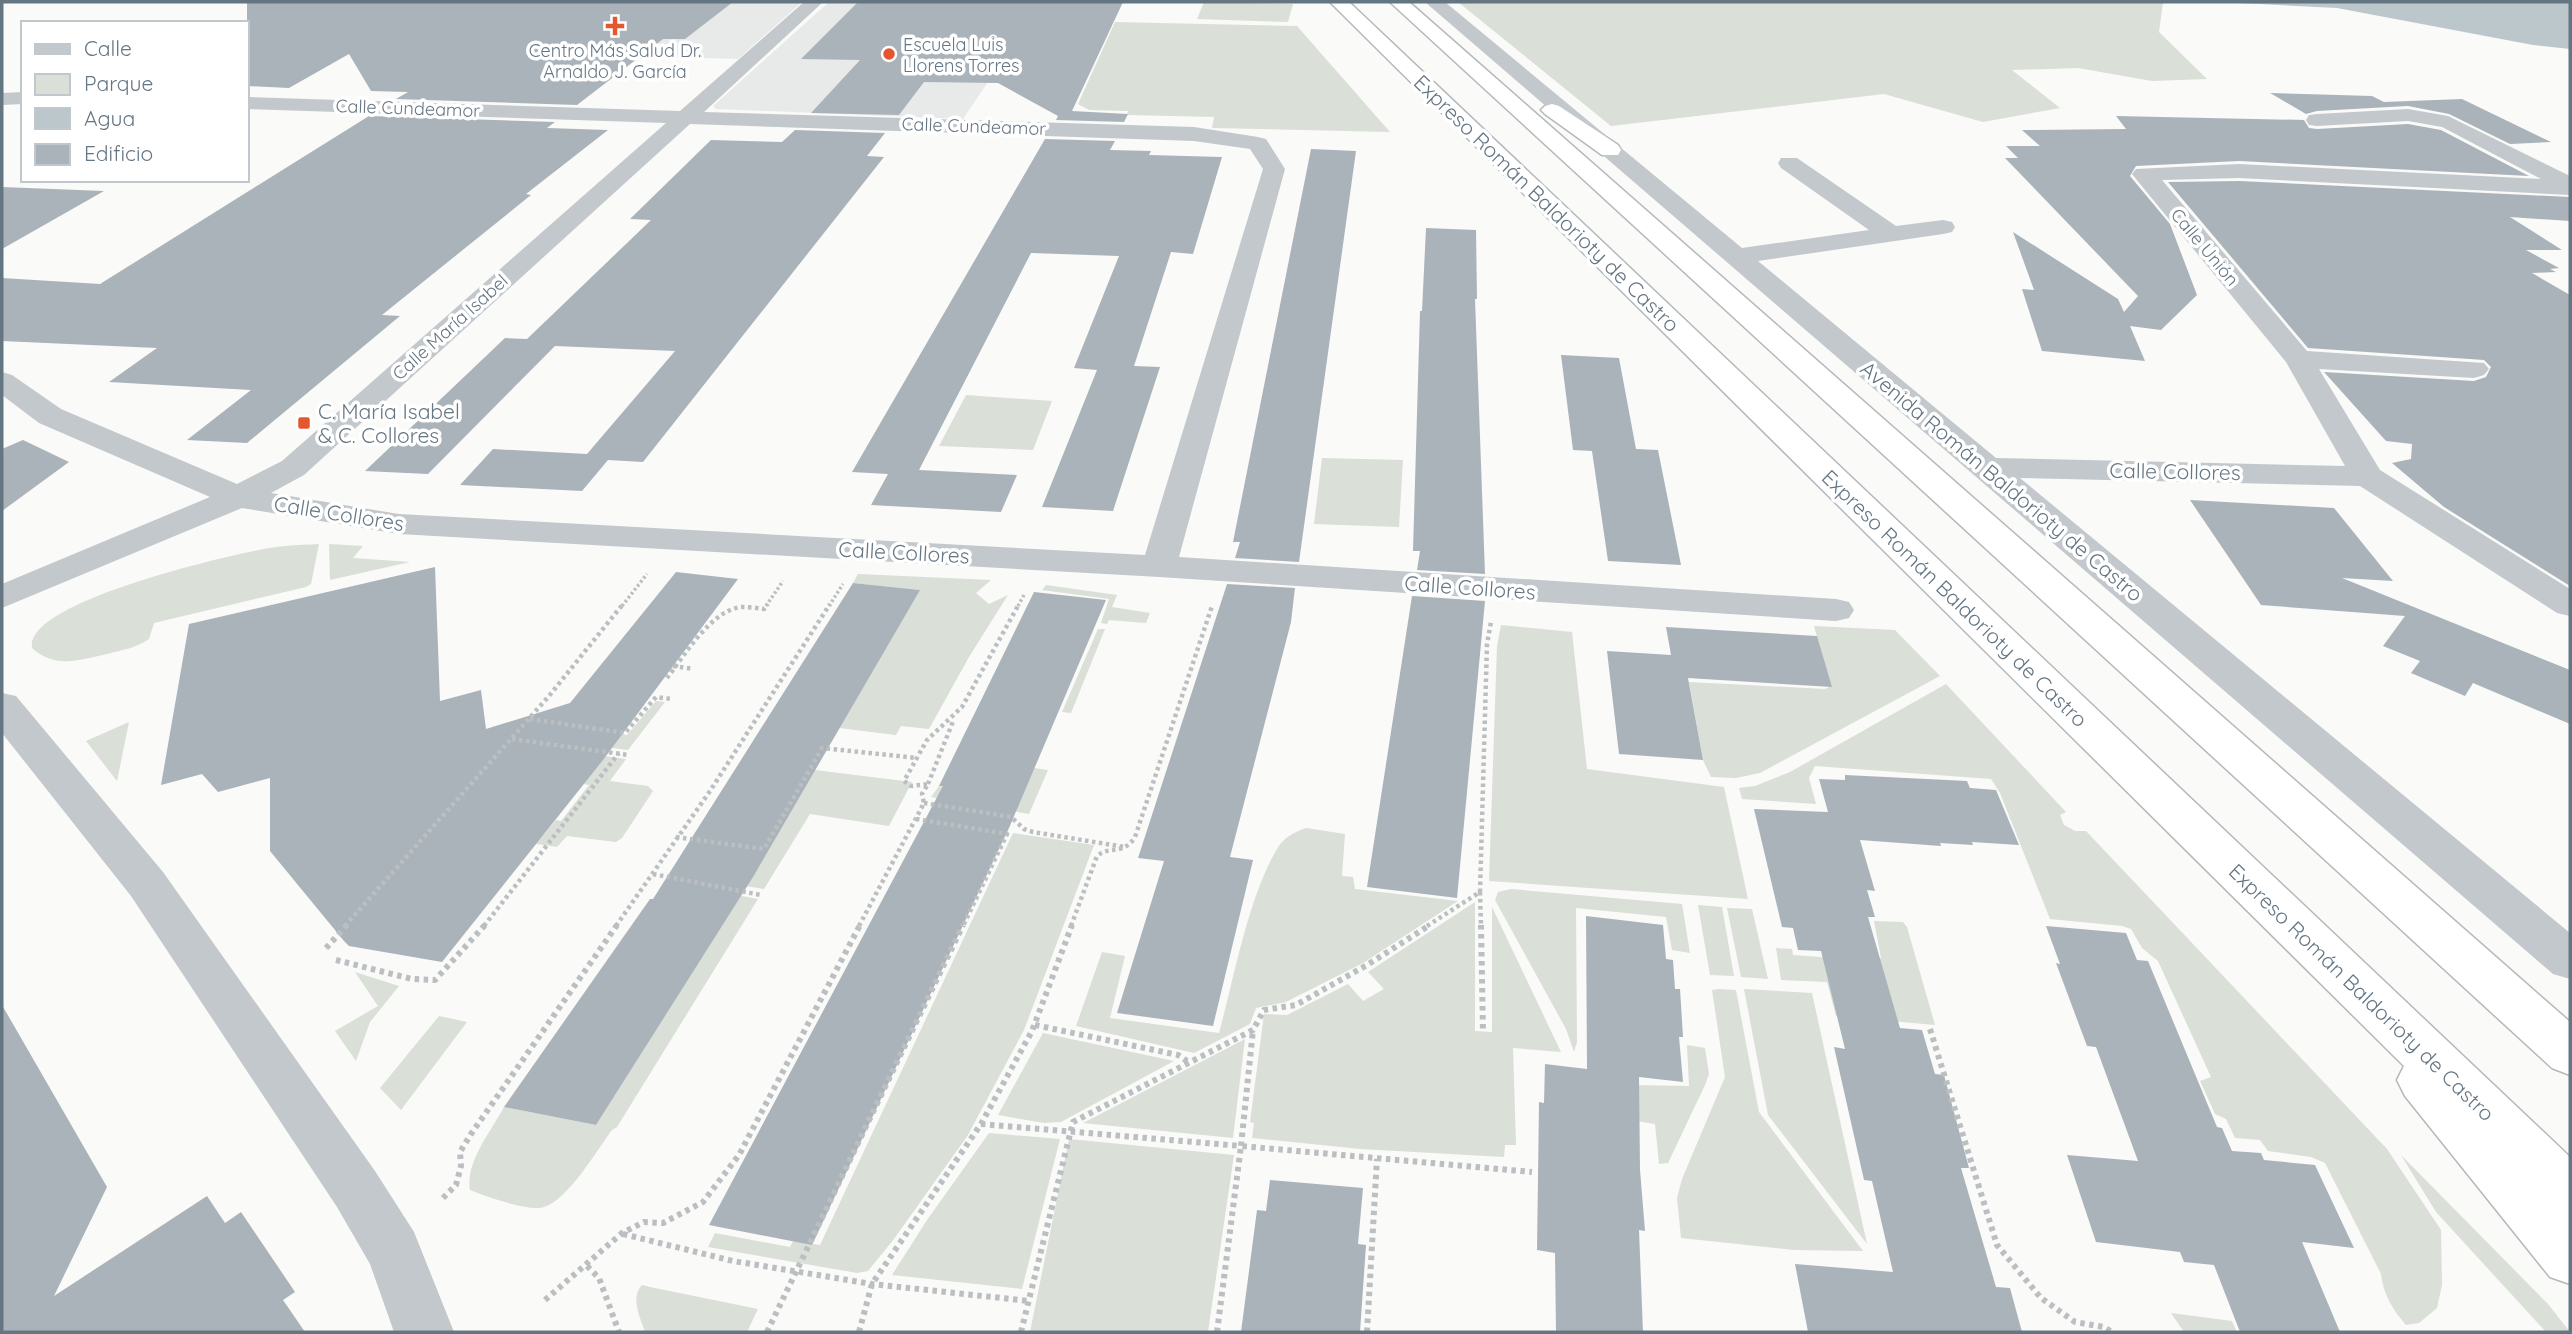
<svg xmlns="http://www.w3.org/2000/svg" width="2572" height="1334" font-family="Quicksand,sans-serif">
	<style>
		.built { fill: #e8e9e9 }
		.green { fill: #dadfd7 }
		.water { fill: #bbc7cb }
		.building { fill: #aab3b9 }
		.lines { fill: none; stroke-linecap: round; stroke-linejoin: round }
		.highway-casing { stroke: #b4b9bd; stroke-width: 3 }
		.path-far2 { stroke: #bbbfc2; stroke-width: 3.5; stroke-dasharray: 2.5 2.5; stroke-linecap: butt }
		.path-far1 { stroke: #bbbfc2; stroke-width: 4.5; stroke-dasharray: 3.5 3.5; stroke-linecap: butt }
		.path { stroke: #bbbfc2; stroke-width: 6; stroke-dasharray: 4.5 4.5; stroke-linecap: butt }
		.minor { fill: #c3c8cc; fill-rule: evenodd }
		.highway { fill: #fff; fill-rule: evenodd }
		.poi-dot { fill: #e4572e; stroke: #fff; stroke-width: 2.5 }
		.labels { text-anchor: middle; dominant-baseline: central; stroke-width: 7; stroke-linejoin: round; paint-order: stroke }
		.far-poi-label { font-size: 18px; fill: #657683; stroke: #fff; text-anchor: start }
		.far-street-label { font-size: 18px; fill: #657683; stroke: #fff }
		.street-label { font-size: 21px; fill: #657683; stroke: #fff }
		.poi-label { font-size: 21px; fill: #657683; stroke: #fff; text-anchor: start }
	</style>
	<rect width="100%" height="100%" fill="#fafaf8"/>
	<path class="built" d="M495,2H802L738,59L416,50Z
		M829,2H1042L963,119L716,109L713,106Z"/>
	<path class="green" d="M1204,2L1293,4L1288,22L1197,19Z
		M1458,2H2163L2159,32L2207,79L2152,81L2078,68L2012,70L2060,108L1983,122L1884,94L1611,126Z
		M1115,22L1297,26L1390,132L1212,128L1214,117L1127,115L1128,111L1089,110L1078,104Z
		M966,395L1052,401L1033,450L939,446Z
		M1322,458L1403,460L1399,527L1314,524Z
		M319,544L311,584L306,587L154,623L149,639C136,648 122,650 107,654C79,660 55,669 32,648C24,603 219,558 254,551C275,546 297,545 319,544Z
		M329,544L363,546L353,558L410,562L330,580Z
		M858,574L991,580L976,593L989,604L1008,595L969,657L929,729L901,726L896,735L839,728L919,590L853,583Z
		M1046,585L1117,595L1112,607L1150,613L1146,623L1109,620L1107,624L1101,623L1109,599L1042,590Z
		M1501,625L1572,632L1587,769L1724,787L1748,899L1489,881L1497,646Z
		M1814,626L1895,630L1940,676L1760,773L1736,778L1711,777L1703,760L1689,682L1825,689L1831,686Z
		M1098,629H1105L1071,713L1062,712Z
		M1946,684L2066,812L2060,815L2064,825L2075,831H2086L2387,1149L2441,1230L2442,1285L2437,1308L2419,1323L2406,1325C2393,1310 2383,1294 2381,1274L2325,1163L2311,1157L2268,1151L2260,1140L2235,1138L2226,1119L2215,1114L2200,1081L2211,1077L2158,961L2142,948L2131,929L2122,926L2050,919L2000,793L1991,779L1815,766L1809,778L1816,804L1742,799L1739,788L1755,786L1790,772Z
		M656,701L665,702L628,750L544,739L554,726L627,735Z
		M129,722L117,781L86,741Z
		M533,746L626,759L610,781L648,786L653,791L622,838L616,842L567,836L557,847L536,844L556,820L561,821L589,785L519,774Z
		M1034,768L1048,770L1029,814L931,797L939,786L1022,795Z
		M815,770L912,782L889,826L810,814L764,889L671,874Z
		M1306,828L1345,834L1342,876L1353,877L1355,889L1458,901L1363,963L1286,1002L1256,1008L1250,1024L1194,1053L1076,1026L1102,952L1125,956L1110,1018L1219,1033C1234,979 1248,897 1277,849C1283,838 1294,832 1306,828Z
		M1013,833L1094,845L1024,1030L968,1135L894,1239L868,1271L857,1273L708,1247L715,1233L790,1247L793,1241L820,1245Z
		M666,882L758,899L617,1127L612,1130C597,1150 568,1200 544,1207C530,1212 484,1196 470,1190C465,1162 492,1130 504,1107L596,1125L730,912Z
		M1511,889L1682,904L1690,953L1672,950L1666,917L1576,908L1577,1042L1574,1052L1566,1029L1495,900L1498,892Z
		M1475,902V1031L1492,1032V907L1561,1052L1513,1048L1516,1145H1505L1504,1157L1360,1149L1252,1138L1254,1123L1250,1122L1264,1014L1287,1015L1348,984L1363,1001L1384,989L1368,972Z
		M1698,905L1722,907L1734,976L1710,975Z
		M1727,908L1752,909L1768,979L1741,977Z
		M1874,921L1903,922L1907,927L1935,1025L1836,1016L1827,982L1781,980L1776,948L1792,949L1793,955L1874,961L1881,958Z
		M355,972L399,986L370,1022L356,1061L335,1031L378,1006Z
		M1719,989L1736,990L1759,1112L1863,1251L1794,1250L1681,1238L1677,1198L1682,1179L1725,1077L1712,990Z
		M1744,989L1812,993L1867,1244L1768,1115Z
		M439,1016L467,1022L401,1110L380,1088Z
		M1043,1033L1174,1061L1061,1122L1044,1123L998,1115Z
		M1245,1039L1233,1138L1083,1123Z
		M1687,1045L1705,1048L1709,1074L1705,1085L1668,1163L1659,1164L1655,1124L1636,1121L1632,1085L1689,1086Z
		M989,1133L1060,1139L1022,1289L892,1275L927,1220Z
		M1069,1139L1234,1155L1208,1332H1030Z
		M2401,1155L2548,1304L2570,1332H2546L2436,1212Z
		M642,1285L650,1287L758,1309L747,1332H645C640,1317 630,1298 642,1285Z
		M2171,1313L2232,1321L2237,1332H2184Z"/>
	<path class="water" d="M2220,2H2570V49L2533,45L2337,8Z"/>
	<path class="building" d="M247,2H733L685,39H663L577,105L396,99L408,92L371,91L349,54L289,88L247,86Z
		M858,2H1123L1072,111L1128,114L1124,122L1056,120L1058,116L998,83L924,82L899,115L811,113L860,60L801,59Z
		M2270,93L2372,96L2384,102L2462,99L2551,142L2510,144L2449,114L2408,106L2317,111L2306,114Z
		M369,116L555,122L547,128L608,130L526,194L531,195L382,315L400,316L247,443L187,440L251,390L109,382L157,348L2,341V278L100,284Z
		M2116,116L2304,120L2309,128L2317,129L2408,124L2441,130L2529,176L2239,161L2136,166L2130,176L2170,224L2197,295L2161,330L2130,326L2145,361L2042,351L2022,289L2034,290L2013,232L2118,299L2124,312L2138,296L2005,158H2018L2006,146H2040L2022,130L2126,129Z
		M795,130L885,133L867,156L884,157L643,462L608,460L582,491L460,485L493,449L587,454L675,351L555,346L428,474L365,471L505,338L527,339L651,220L630,219L711,140L782,142Z
		M1045,139L1115,141L1110,150L1151,151L1149,155L1222,157L1193,254L1171,252L1134,366L1160,367L1113,511L1042,507L1097,370L1074,368L1119,256L1031,253L919,470L1017,475L1001,512L871,505L888,474L852,472Z
		M1311,149L1356,151L1299,562L1235,558L1240,542H1233Z
		M2239,181L2570,197V221L2510,217L2562,250H2526L2559,268L2550,269L2556,272L2532,273L2570,295V586L2444,507L2392,463L2411,459L2412,444L2386,441L2324,372L2474,381L2486,377L2491,367L2484,360L2308,348L2168,182Z
		M2,187L104,191L2,249Z
		M1426,228L1476,230L1477,299H1475L1485,574L1417,570L1420,551H1413L1420,311H1422Z
		M1561,355L1619,358L1636,449L1658,450L1681,565L1608,561L1592,451L1573,450Z
		M23,440L69,462L2,511V449Z
		M2190,500L2334,508L2393,581L2342,578L2570,670V724L2473,683L2465,696L2411,673L2420,661L2383,646L2405,616L2261,605Z
		M435,567L440,701L481,690L486,729L570,703L676,572L738,579L603,760L442,962L349,946L344,941L270,851V778L218,792L202,774L161,785L189,624Z
		M853,583L920,590L753,877L596,1125L504,1107L650,899H653Z
		M1227,584L1295,588L1291,622L1230,857L1253,860L1213,1026L1117,1013L1164,861L1138,858Z
		M1034,592L1106,600L1009,828L812,1245L709,1225L943,786H939Z
		M1412,596L1485,601L1457,898L1367,887Z
		M1666,627L1817,636L1832,687L1688,678L1703,760L1619,754L1607,651L1671,655Z
		M1845,775L1967,781L1970,788L1996,790L2019,845L1972,842L1973,845L1940,843L1941,846L1860,840L1875,891L1867,890L1875,917H1868L1900,1028L1922,1030L1935,1074L1944,1075L1969,1168H1961L1996,1287L2010,1288L2022,1332H1808L1795,1264L1893,1272L1872,1181L1864,1180L1834,1047L1845,1049L1821,951L1798,950L1793,928L1782,927L1754,809L1828,812L1819,779L1845,780Z
		M1586,916L1663,925L1666,959L1673,960L1675,989H1680L1683,1037H1679L1683,1082L1639,1077L1640,1170L1645,1231L1639,1230L1643,1332H1556L1555,1253L1537,1250L1539,1102L1544,1103L1545,1064L1587,1069Z
		M2046,926L2126,933L2137,960L2148,961L2217,1127L2222,1128L2232,1151L2261,1153L2264,1160L2315,1165L2354,1248L2302,1242L2340,1332H2240L2214,1265L2184,1262L2180,1252L2096,1242L2067,1155L2138,1161L2096,1047L2087,1046L2056,963L2060,964Z
		M2,1005L107,1187L54,1296L207,1196L225,1223L241,1212L295,1292L283,1300L305,1332H2Z
		M1270,1180L1363,1188L1358,1244L1366,1245L1360,1332H1241L1257,1210L1266,1211Z"/>
	<g class="lines">
		<defs>
			<path id="highway" d="M1330,2H1349L2570,1157V1284L2550,1277L2405,1096L2397,1080L2404,1066Z
				M1390,2H1409L2570,1022V1075L2552,1068Z
				M1552,104L1559,106L1618,145L1621,150L1618,155H1602L1545,114L1541,110L1545,106Z"/>
		</defs>
		<use href="#highway" class="highway-casing"/>
		<path class="path-far2" d="M622,606L647,574
			M766,606L783,581
			M829,606L843,584
			M1018,606L1025,593"/>
		<path class="path-far1" d="M673,666L693,669
			M667,678C684,656 712,609 742,607C749,607 757,608 764,609L768,604
			M530,719L625,733L656,697L671,699
			M512,739L628,755
			M928,784L954,719
			M924,803L1011,817L1024,829L1033,832L1125,847
			M916,819L1007,834L963,926
			M676,837L764,849L822,748L917,758
			M653,874L761,895
			M1480,892L1481,926
			M345,926L549,696L623,604
			M484,926L619,753
			M616,926L710,791L830,604
			M859,926L924,803L922,794L928,784L911,786L904,781L927,740L962,707L1019,604
			M1071,926L1097,856C1110,845 1123,856 1135,837L1212,606
			M1427,926L1480,892L1487,644L1491,622"/>
		<path class="path" d="M1481,925L1483,1032
			M326,948L347,925
			M336,960L412,979L435,980L485,925
			M1035,1025L1178,1055L1187,1061
			M1930,1029L1997,1245L2041,1298L2075,1322L2104,1327L2112,1332
			M981,1124L1241,1146L1253,1030
			M443,1198L456,1185L461,1166L460,1152L471,1134L617,925
			M623,1234L733,1261L872,1284L1029,1301
			M587,1266L599,1278L619,1332
			M545,1300L622,1233L644,1222L663,1223L703,1202L739,1155L860,925
			M767,1332L963,925
			M859,1332L872,1284L981,1124L1032,1031L1072,925
			M1021,1332L1073,1122L1253,1030L1264,1010L1296,1005L1367,965L1430,925
			M1217,1332L1241,1146L1532,1172
			M1367,1332L1377,1159"/>
		<path class="minor" d="M804,2H823L704,112L1194,127L1258,137L1266,139L1285,169L1179,557L1836,599L1849,602L1854,610L1849,618L1836,621L1159,577L399,534L242,508L2,608V584L210,497L39,423L2,395V372L12,375L61,409L237,484L282,461L666,123L247,109V97L680,111ZM690,124L1194,141L1250,149L1263,169L1145,555L399,514L271,493L304,475Z
			M1425,2H1445L1742,248L1869,230L1781,168L1778,163L1781,158H1797L1896,226L1943,220L1952,222L1955,227L1952,232L1943,234L1758,261L1996,458L2345,466L2286,362L2136,179L2132,174L2136,169L2239,164L2541,179L2442,127L2408,121L2317,126L2309,125L2306,120L2309,115L2317,114L2408,109L2448,116L2570,176V195L2239,178L2162,180L2307,351L2484,363L2489,369L2484,375L2474,378L2319,369L2380,470L2570,589V616L2557,613L2360,486L2020,478L2570,933V979L2553,974Z
			M23,92V104L2,105V93Z
			M2,693L16,696L163,872L375,1171L414,1232L454,1332H394L370,1264L337,1207L131,896L2,733Z"/>
		<use href="#highway" class="highway"/>
	</g>
	<g class="poi-dot">
		<path d="M611.5 15.5h7v7h7v7h-7v7h-7v-7h-7v-7h7z"/>
		<circle cx="889" cy="54" r="7"/>
		<rect x="297" y="416" width="14" height="14" rx="3.5"/>
	</g>
	<g class="labels">
		<g class="far-poi-label">
			<text x="903" y="44">Escuela Luis<tspan x="903" dy="21">Llorens Torres</tspan></text>
			<text x="615" y="50" text-anchor="middle">Centro Más Salud Dr.<tspan x="615" dy="21">Arnaldo J. García</tspan></text>
		</g>
		<g class="far-street-label">
			<text transform="translate(408 108) rotate(2)">Calle Cundeamor</text>
			<text transform="translate(974 126) rotate(2)">Calle Cundeamor</text>
			<text transform="translate(2205 247) rotate(50)">Calle Unión</text>
			<text transform="translate(450 327) rotate(-42)">Calle María Isabel</text>
		</g>
		<g class="street-label">
			<text transform="translate(1547 203) rotate(44)">Expreso Román Baldorioty de Castro</text>
			<text transform="translate(2175 471) rotate(1)">Calle Collores</text>
			<text transform="translate(2002 481) rotate(40)">Avenida Román Baldorioty de Castro</text>
			<text transform="translate(339 513) rotate(9)">Calle Collores</text>
			<text transform="translate(904 552) rotate(3)">Calle Collores</text>
			<text transform="translate(1470 587) rotate(4)">Calle Collores</text>
			<text transform="translate(1955 598) rotate(44)">Expreso Román Baldorioty de Castro</text>
			<text transform="translate(2362 992) rotate(44)">Expreso Román Baldorioty de Castro</text>
		</g>
		<g class="poi-label">
			<text x="318" y="411">C. María Isabel<tspan x="318" dy="24">&amp; C. Collores</tspan></text>
		</g>
	</g>
	<rect width="2572" height="1334" fill="none" stroke="#657683" stroke-width="7"/>
	<rect x="21" y="21" width="228" height="161" fill="#ffffff" stroke="#c1c8cd" stroke-width="2"/>
	<rect x="35" y="44" width="35" height="10" fill="#c3c8cc" stroke="#c1c8cd" stroke-width="2"/>
	<text x="84" y="56" font-size="21" fill="#657683">Calle</text>
	<rect x="35" y="74" width="35" height="21" fill="#dadfd7" stroke="#c1c8cd" stroke-width="2"/>
	<text x="84" y="91" font-size="21" fill="#657683">Parque</text>
	<rect x="35" y="108" width="35" height="21" fill="#bbc7cb" stroke="#c1c8cd" stroke-width="2"/>
	<text x="84" y="126" font-size="21" fill="#657683">Agua</text>
	<rect x="35" y="144" width="35" height="21" fill="#aab3b9" stroke="#c1c8cd" stroke-width="2"/>
	<text x="84" y="161" font-size="21" fill="#657683">Edificio</text>
</svg>
